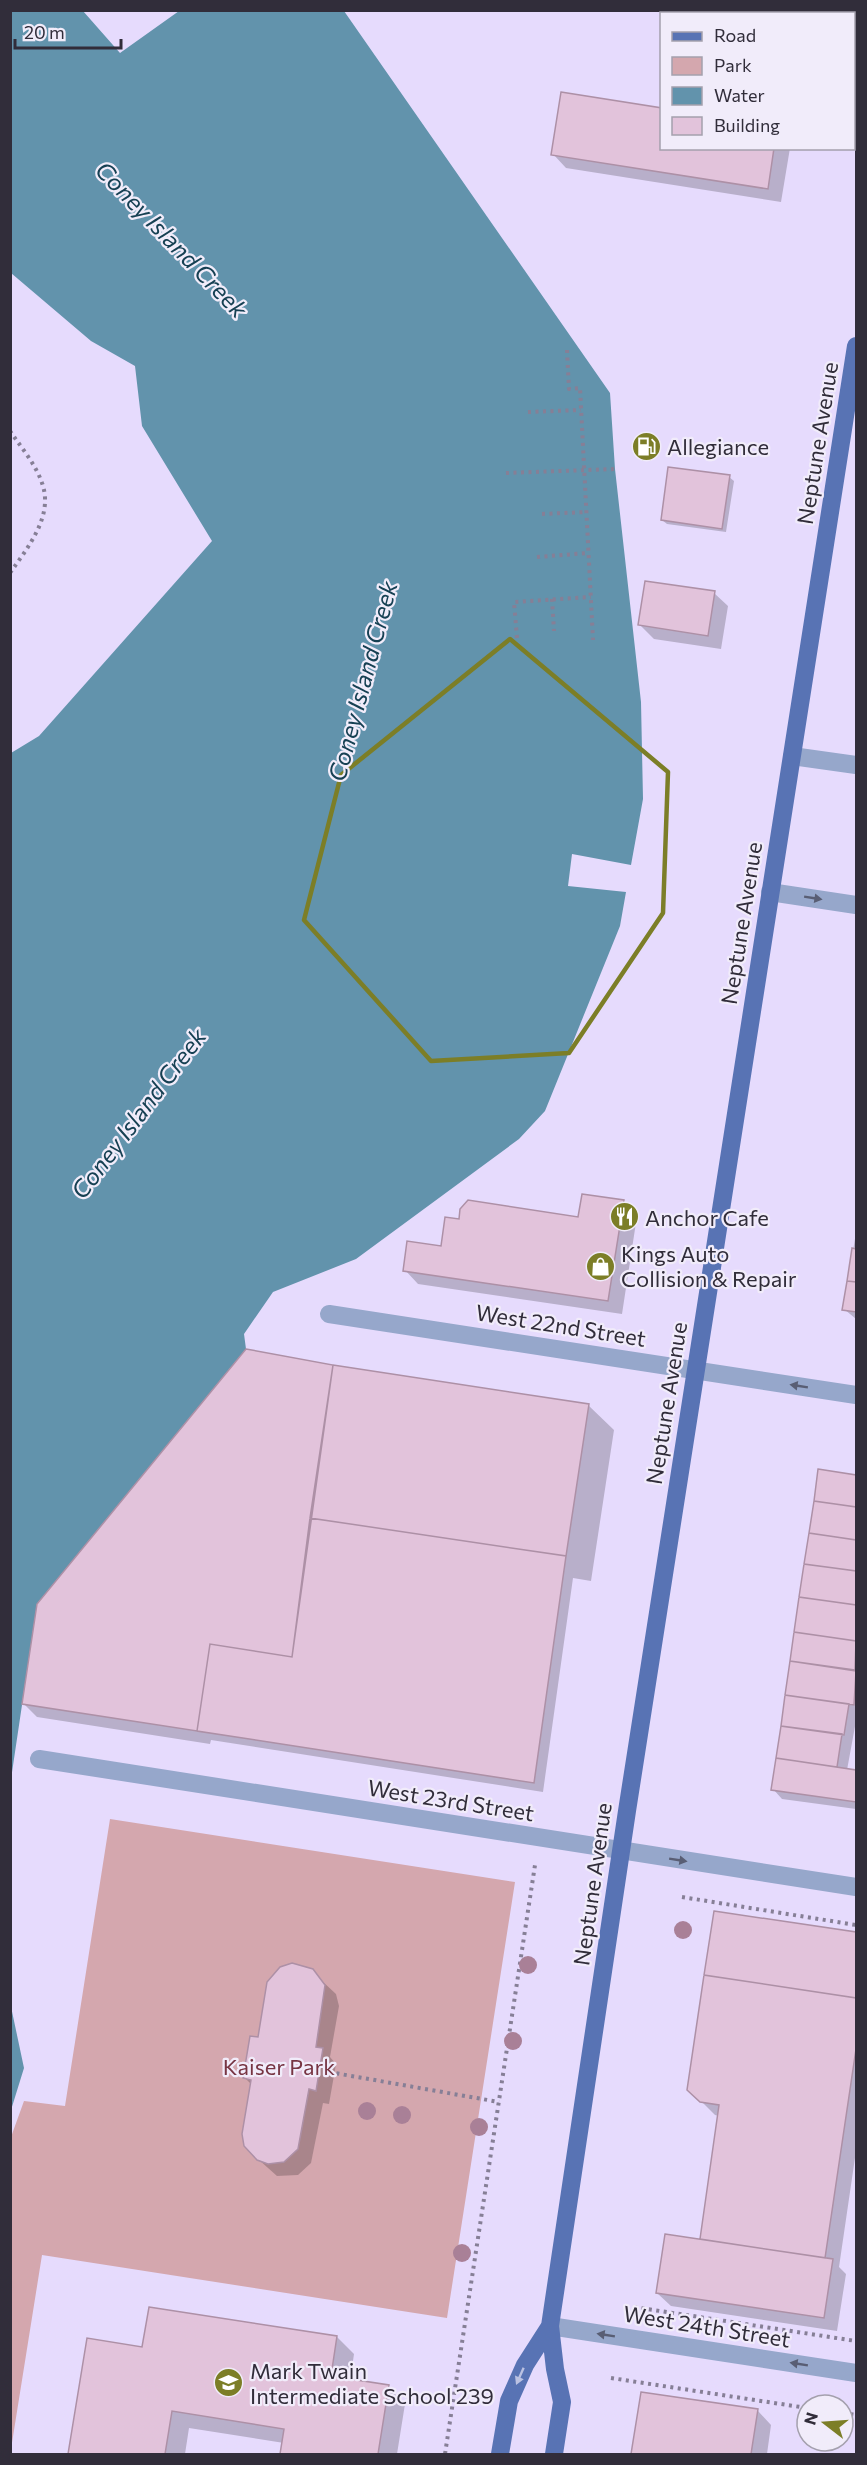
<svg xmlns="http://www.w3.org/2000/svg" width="867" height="2465" font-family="Commissioner,sans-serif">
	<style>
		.green { fill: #d4a7ae }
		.water { fill: #6293ac }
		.shadow { fill: #0003 }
		.building { fill: #e2c3db; stroke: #ad90a6; stroke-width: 1.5 }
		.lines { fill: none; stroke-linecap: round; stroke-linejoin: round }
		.path { stroke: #867f96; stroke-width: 4; stroke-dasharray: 3 4.5; stroke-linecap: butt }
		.minor { stroke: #96a7cb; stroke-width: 18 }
		.major { stroke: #5873b4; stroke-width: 18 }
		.tree { fill: #a98097 }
		.oneway { fill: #595e74 }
		.oneway2 { fill: #bbc2e2 }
		.marked { fill: none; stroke: #7c7e27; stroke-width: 4.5; stroke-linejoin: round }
		.labels { text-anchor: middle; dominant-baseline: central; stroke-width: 4.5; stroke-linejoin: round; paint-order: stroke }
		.street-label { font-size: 22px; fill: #312d3a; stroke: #f1ecfa }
		.poi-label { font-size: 22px; fill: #312d3a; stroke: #f1ecfa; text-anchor: start }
		.park-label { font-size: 22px; fill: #773543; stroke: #f1ecfa }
		.water-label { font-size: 24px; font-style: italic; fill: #164053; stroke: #f1ecfa }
	</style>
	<rect width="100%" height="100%" fill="#e6dbfd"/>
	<path class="green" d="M110,1819L515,1882L447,2318L42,2255L11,2449V2137L24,2101L65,2106Z"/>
	<path class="water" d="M11,11H83L120,53L179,11H344L610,393L615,469L641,702L643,799L631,865L572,854L568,886L626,892L620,926L545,1111L519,1139L356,1259L273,1292L244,1334L246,1349L37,1604L11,1779V753L39,736L212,541L142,426L135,366L91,341L11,273Z
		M10,2002L24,2068L11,2110H10Z"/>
	<path class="shadow" d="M662,148H790L781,202L566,168L553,154Z
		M729,477L734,481L726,532L667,524L662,520Z
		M714,593L728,606L721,649L654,639L640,625Z
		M623,1202L637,1216L622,1314L418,1284L405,1270L442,1248L460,1220L580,1219Z
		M856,1232V1319L844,1309Z
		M332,1367L588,1405L614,1430L591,1581L573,1578L543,1792L211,1740L210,1744L37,1717L23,1703Z
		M819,1471L856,1476V1721L847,1770L856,1772V1809L782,1799L773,1789Z
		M715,1913L856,1934V2151L839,2267L846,2274L837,2331L671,2306L657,2293L701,2240L719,2116L715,2115L689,2089Z
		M292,1964L307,1967L336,1994L339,2006L330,2057L336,2064L329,2104L323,2103L311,2163L298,2175L277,2176L249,2151L252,2085L245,2078Z
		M337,2337L354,2354L350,2381L388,2387L405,2404L397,2454H282L284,2443L189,2428L185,2454H70L88,2340L143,2348Z
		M642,2393L758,2411L771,2425L767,2454H633Z"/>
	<path class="building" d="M561,92L662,108V148H774L768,189L551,155Z
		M668,467L730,475L722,529L661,520Z
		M645,581L715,591L708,636L638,625Z
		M582,1194L624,1200L608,1301L403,1271L407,1241L441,1246L445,1217L459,1219L460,1209L468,1200L578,1217Z
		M852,1248L856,1249V1282L847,1281Z
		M847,1281L856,1282V1312L842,1310Z
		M246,1349L333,1365L292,1657L210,1644L197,1731L22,1704L37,1604Z
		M333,1365L589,1404L566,1556L310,1518Z
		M818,1469L856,1475V1507L814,1501Z
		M814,1501L856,1507V1540L809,1533Z
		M310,1518L566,1556L534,1783L197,1731L210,1644L292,1657Z
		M809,1533L856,1540V1571L804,1564Z
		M804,1564L856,1571V1605L799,1597Z
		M799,1597L856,1605V1641L794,1632Z
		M794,1632L856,1641L855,1670L790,1661Z
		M790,1661L856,1671L854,1705L785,1695Z
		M785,1695L849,1704L844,1735L781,1726Z
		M781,1726L842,1734L837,1767L776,1758Z
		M776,1758L856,1770V1802L771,1790Z
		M714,1911L856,1932V1998L704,1975Z
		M292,1963L313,1969L325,1985L316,2047L323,2048L316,2091L309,2089L298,2149L284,2162L268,2164L257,2160L244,2146L242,2134L251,2080L243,2078L250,2036L258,2037L267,1982L280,1967Z
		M704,1975L856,1998V2049L825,2258L700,2239L719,2105L700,2102L687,2090Z
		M665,2234L833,2259L824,2318L656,2293Z
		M149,2307L337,2336L331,2376L389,2385L378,2454H280L284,2429L172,2411L165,2454H68L87,2338L142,2347Z
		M641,2392L758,2409L751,2454H631Z"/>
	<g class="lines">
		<path class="path" d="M567,350L569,389L580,388L593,640
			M528,412L581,410
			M10,431C21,447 36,465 42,483C54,516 28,547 10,573
			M506,473L615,469
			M542,514L586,512
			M537,557L588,553
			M552,599L554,631
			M517,638L514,602L591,597
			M682,1897L856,1925
			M329,2072L499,2102
			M634,2307L856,2341
			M611,2378L807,2408
			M843,2413L856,2415
			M445,2454L535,1865"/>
		<path class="minor" d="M792,756L856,765
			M770,892L856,905
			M329,1314L856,1395
			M39,1759L856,1887
			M550,2326L856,2373"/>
		<path class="major" d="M500,2454L509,2401L525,2365L550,2326
			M554,2454L562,2402L555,2369L550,2326L627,1811L856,346"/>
	</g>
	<g class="tree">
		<circle cx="683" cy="1930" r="9"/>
		<circle cx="528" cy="1965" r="9"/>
		<circle cx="513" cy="2041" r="9"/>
		<circle cx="367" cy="2111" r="9"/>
		<circle cx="402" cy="2115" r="9"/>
		<circle cx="479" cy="2127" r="9"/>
		<circle cx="462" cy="2253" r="9"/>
	</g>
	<defs><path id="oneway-solid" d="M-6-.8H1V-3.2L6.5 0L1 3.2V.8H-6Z" transform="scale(1.5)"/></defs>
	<g class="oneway">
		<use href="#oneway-solid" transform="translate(813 898) rotate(9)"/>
		<use href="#oneway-solid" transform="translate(799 1386) rotate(-171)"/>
		<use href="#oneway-solid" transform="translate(678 1860) rotate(9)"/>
		<use href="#oneway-solid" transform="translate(606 2335) rotate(-171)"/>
		<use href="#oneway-solid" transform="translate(799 2364) rotate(-171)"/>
	</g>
	<use class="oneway2" href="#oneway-solid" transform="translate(520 2376) rotate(114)"/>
	<path class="marked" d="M510,639L668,772L663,913L569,1053L431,1061L304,920L341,775Z"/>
	<defs>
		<symbol id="fuel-disc" viewBox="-11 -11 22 22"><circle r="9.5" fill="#7c7e27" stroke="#f1ecfa"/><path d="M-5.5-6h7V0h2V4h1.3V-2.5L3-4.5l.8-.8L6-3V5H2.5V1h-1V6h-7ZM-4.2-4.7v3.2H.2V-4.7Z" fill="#fff"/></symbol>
		<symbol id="restaurant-disc" viewBox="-11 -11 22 22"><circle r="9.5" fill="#7c7e27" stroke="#f1ecfa"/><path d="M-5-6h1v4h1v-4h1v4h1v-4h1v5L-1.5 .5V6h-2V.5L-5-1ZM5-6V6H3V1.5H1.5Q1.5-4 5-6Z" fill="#fff"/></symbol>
		<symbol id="shop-disc" viewBox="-11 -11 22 22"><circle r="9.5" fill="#7c7e27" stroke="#f1ecfa"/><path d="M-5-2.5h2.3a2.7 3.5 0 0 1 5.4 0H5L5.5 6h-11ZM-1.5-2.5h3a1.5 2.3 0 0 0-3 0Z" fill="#fff"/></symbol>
		<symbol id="school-disc" viewBox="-11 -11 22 22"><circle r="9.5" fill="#7c7e27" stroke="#f1ecfa"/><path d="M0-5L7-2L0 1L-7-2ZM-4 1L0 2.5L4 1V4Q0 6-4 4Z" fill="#fff"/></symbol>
	</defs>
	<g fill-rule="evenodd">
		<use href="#fuel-disc" x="630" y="430" width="33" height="33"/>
		<use href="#restaurant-disc" x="608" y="1200" width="33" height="33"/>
		<use href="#shop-disc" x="584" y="1250" width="33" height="33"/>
		<use href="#school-disc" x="212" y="2366" width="33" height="33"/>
	</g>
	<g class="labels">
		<g class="street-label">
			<text transform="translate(817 443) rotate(-81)">Neptune Avenue</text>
			<text transform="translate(741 923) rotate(-81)">Neptune Avenue</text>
			<text transform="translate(561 1325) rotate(9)">West 22nd Street</text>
			<text transform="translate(666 1403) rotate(-81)">Neptune Avenue</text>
			<text transform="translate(451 1800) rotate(9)">West 23rd Street</text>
			<text transform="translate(592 1884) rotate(-82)">Neptune Avenue</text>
			<text transform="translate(707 2326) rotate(9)">West 24th Street</text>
		</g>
		<g class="poi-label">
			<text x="667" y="446">Allegiance</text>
			<text x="645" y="1217">Anchor Cafe</text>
			<text x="621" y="1253">Kings Auto<tspan x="621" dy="25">Collision &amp; Repair</tspan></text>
			<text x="250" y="2370">Mark Twain<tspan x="250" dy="25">Intermediate School 239</tspan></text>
		</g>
		<g class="park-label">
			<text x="279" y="2066">Kaiser Park</text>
		</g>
		<g class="water-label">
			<text transform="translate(172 239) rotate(46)">Coney Island Creek</text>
			<text transform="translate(362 681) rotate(-75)">Coney Island Creek</text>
			<text transform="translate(138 1113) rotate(-53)">Coney Island Creek</text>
		</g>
	</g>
	<rect width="867" height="2465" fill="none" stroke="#312d3a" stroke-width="24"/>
	<rect x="660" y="12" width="195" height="138" fill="#f1ecfa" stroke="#a4a0ad" stroke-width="1.5"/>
	<rect x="672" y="32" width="30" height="9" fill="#5873b4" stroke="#a4a0ad" stroke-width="1.5"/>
	<text x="714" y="42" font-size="18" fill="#312d3a">Road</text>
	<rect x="672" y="57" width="30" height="18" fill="#d4a7ae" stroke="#a4a0ad" stroke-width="1.5"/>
	<text x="714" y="72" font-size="18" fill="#312d3a">Park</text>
	<rect x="672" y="87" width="30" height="18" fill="#6293ac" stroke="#a4a0ad" stroke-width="1.5"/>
	<text x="714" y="102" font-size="18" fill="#312d3a">Water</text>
	<rect x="672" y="117" width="30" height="18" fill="#e2c3db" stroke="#a4a0ad" stroke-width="1.5"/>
	<text x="714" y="132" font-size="18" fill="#312d3a">Building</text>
	<g transform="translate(825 2423) rotate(287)"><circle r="28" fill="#f1ecfa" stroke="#a4a0ad" stroke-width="1.5"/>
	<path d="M0-4.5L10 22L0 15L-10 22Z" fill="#7c7e27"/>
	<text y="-9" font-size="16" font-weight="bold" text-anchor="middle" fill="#312d3a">N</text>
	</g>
	<path d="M15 39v9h106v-9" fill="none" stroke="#312d3a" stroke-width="3"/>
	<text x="24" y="39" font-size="18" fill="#312d3a" stroke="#f1ecfa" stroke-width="4.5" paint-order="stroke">20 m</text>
</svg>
